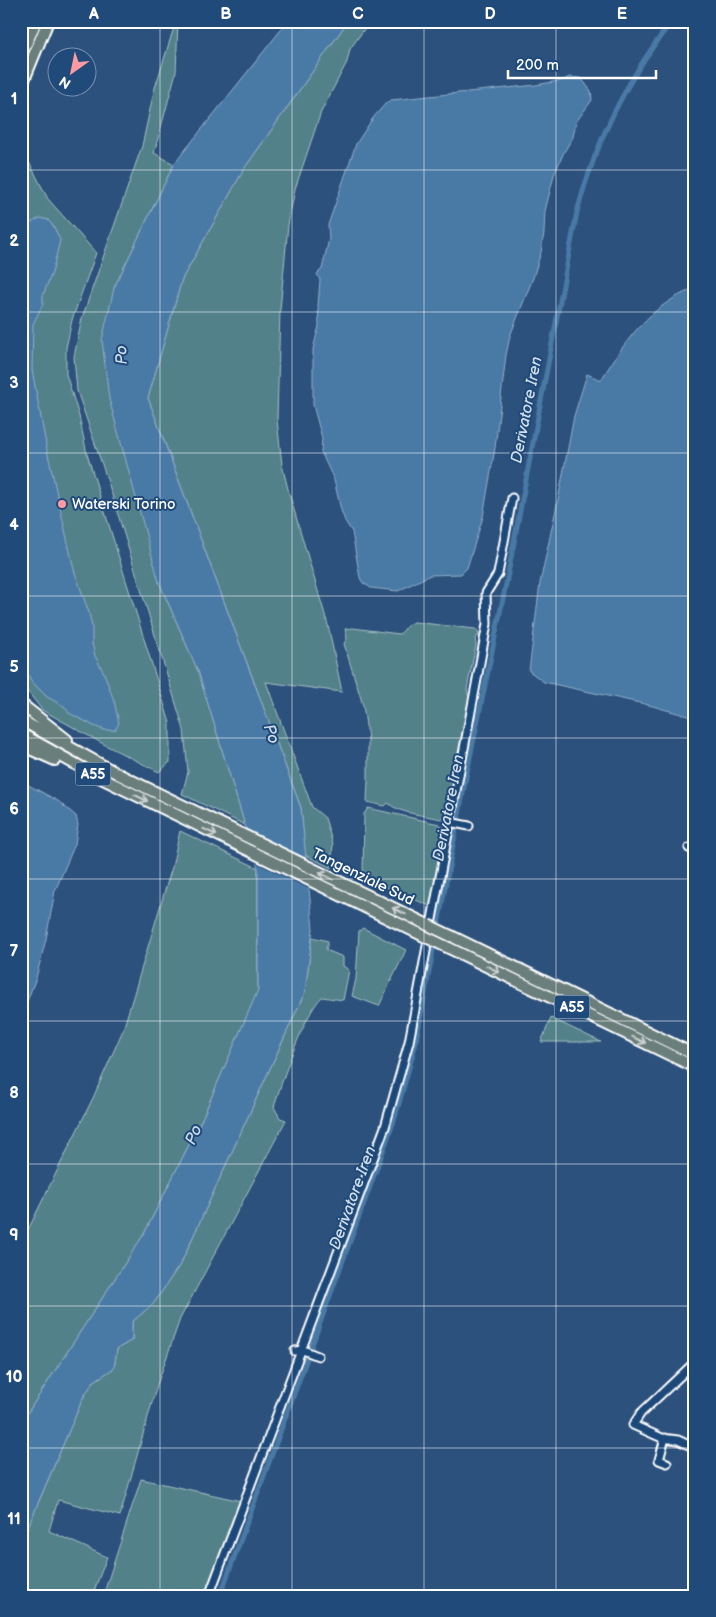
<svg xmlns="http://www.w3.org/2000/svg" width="716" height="1617" font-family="'Balsamiq Sans',sans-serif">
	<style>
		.green { fill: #52818a; stroke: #a8c0c4 }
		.water { fill: #497aa6; stroke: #92afca }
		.pier { fill: #2c517c }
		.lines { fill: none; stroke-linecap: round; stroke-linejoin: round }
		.canal { stroke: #497aa6; stroke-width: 5 }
		.minor-casing { stroke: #fff; stroke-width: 11 }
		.highway-casing { stroke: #fff; stroke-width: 14 }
		.minor { stroke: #1f4a7a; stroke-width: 7 }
		.highway { stroke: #6b7f7c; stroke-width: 10 }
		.highway-bridge-casing { stroke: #fff; stroke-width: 14; stroke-linecap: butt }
		.highway-bridge { stroke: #6b7f7c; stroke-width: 10 }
		.oneway { stroke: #cbd2d1 }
		.grid { fill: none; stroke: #fff; stroke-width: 1; stroke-opacity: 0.55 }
		.poi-dot { fill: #ff9aa2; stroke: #1f4a7a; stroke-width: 2 }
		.labels { text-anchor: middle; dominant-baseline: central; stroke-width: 4; stroke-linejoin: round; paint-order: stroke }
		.shield { fill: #1f4a7a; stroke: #bcc9d7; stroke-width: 1 }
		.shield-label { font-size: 14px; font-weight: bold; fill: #fff }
		.poi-label { font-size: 15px; fill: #fff; stroke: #1f4a7a; text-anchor: start }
		.street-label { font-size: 15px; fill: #fff; stroke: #1f4a7a }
		.water-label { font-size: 16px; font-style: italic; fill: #d2dee9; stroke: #1f4a7a }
		.neatline { fill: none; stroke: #fff; stroke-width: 2 }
		.grid-label { font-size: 16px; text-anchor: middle; font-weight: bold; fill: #fff }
	</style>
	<rect width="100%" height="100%" fill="#2c517c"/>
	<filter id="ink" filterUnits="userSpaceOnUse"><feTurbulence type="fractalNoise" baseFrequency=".02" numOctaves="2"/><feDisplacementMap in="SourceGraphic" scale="10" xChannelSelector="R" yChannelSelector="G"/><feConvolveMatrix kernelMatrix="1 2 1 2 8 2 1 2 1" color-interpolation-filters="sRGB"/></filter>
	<g filter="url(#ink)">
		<path class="green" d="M176,21H178L176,72L154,153L174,164L114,288L159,582L198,671L245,825L182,794L188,772L184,730L109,485L77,391L74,357L82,318L142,146L154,91Z
			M348,21H370L350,49L347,62L321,112L295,189L288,225L280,310L277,420L282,465L289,493L328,625L342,692L266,682L312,807L325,818L333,845L331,868L305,855L301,808L148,398L182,279L244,169Z
			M21,155L29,162L48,199L96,253L72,320L66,348V374L79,416L87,454L170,723V762L159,772L107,746L42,710L21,683Z
			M414,622L475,629L478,631L479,636L475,638L476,645L467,689L469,698L447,815L441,819C425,815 400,814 388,803L385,806L367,802L368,780V739L363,705L344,644L347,638L345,629L353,628L399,634C406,630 404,625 414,622Z
			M368,808L439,824L444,829L432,907L363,877L364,814Z
			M180,831L258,868V991L202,1119L144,1234L21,1423V1244L93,1098L123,1030L172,867Z
			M363,928L406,950L379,1006L352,996L356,979L359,931Z
			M312,937L328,941L326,950L343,957V966L349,970L343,1000L322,997C305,1012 281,1083 274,1107L280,1118L286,1120L180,1319L157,1385L120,1516L58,1500L49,1531L107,1557L92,1596H21V1543L83,1398L93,1382L114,1368L117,1349L132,1340V1322L154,1303L181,1263L305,992Z
			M551,1018L601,1042H541Z
			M141,1479L241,1501L205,1596H103Z"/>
		<path class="water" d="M288,21H348L244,169L182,279L148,398L301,808L313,929L305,992L181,1263L154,1303L132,1322V1340L117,1349L114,1368L93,1382L83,1398L21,1543V1423L144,1234L202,1119L258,990V868L198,671L159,582L109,399L102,340L114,288L174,164Z
			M569,77L581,78L591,91L592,100L576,122L573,137L564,152L554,175L545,211L544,233L541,252L533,278L510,336L506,355L495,448L483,517L467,568L461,574L430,575L398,591L371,588L363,583L360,578L352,532L345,521L341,510L334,480L321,452L322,438L313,405V349L319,326L318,306L320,280L317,274L322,269L329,239L328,225L356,144L373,118L386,103L391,100L536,85L564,80Z
			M40,218L48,220L54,227L60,240L52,273L43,295V304L33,324L32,370L47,450L74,570L89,613L92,627V643L95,656L104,673L114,701L119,723L115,730H104L94,726L69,713L64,706L47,697L32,682L27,673L21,653V228Z
			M695,288V718L649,705L544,682L529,671L540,583L559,495L574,416L587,374L601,380C626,340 649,306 695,288Z
			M21,781L58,801L76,816L78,825L75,844L55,891L46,939L36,978L21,1017Z"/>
		<path class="pier" d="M243,827L308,859L311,890L254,862Z"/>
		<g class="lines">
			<path class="canal" d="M220,1596L394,1121L415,1046L466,777L506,584L577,212C596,140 626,79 672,21"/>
			<defs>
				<path id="minor" d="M449,822L469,826
					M689,848L695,851
					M295,1351L303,1350L318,1356
					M695,1362L641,1413L633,1425L662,1438L678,1440L695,1448
					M665,1438L659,1460L667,1463
					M209,1596L385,1127L409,1042L478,674L487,624L486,593L498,574L512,498"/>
				<path id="highway" d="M21,56L36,21
					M21,87L48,21
					M21,704L67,740
					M21,720L118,774L428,925
					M21,734L97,776L426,937
					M21,745L55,760
					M451,936L695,1055
					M449,948L695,1067"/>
			</defs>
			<use href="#minor" class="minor-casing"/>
			<use href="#highway" class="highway-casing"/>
			<use href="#minor" class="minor"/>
			<use href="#highway" class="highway"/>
			<defs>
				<path id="highway-bridge" d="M428,925L451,936
					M426,937L449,948"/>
			</defs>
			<use href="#highway-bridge" class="highway-bridge-casing"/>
			<use href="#highway-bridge" class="highway-bridge"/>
		</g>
		<defs><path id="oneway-shaft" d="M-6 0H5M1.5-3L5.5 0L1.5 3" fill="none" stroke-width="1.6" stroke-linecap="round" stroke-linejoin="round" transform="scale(1.25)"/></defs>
		<g class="oneway">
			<use href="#oneway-shaft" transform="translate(141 798) rotate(26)"/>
			<use href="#oneway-shaft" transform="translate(210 832) rotate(26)"/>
			<use href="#oneway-shaft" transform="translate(326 876) rotate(-154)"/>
			<use href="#oneway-shaft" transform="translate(399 911) rotate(-154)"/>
			<use href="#oneway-shaft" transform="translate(493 969) rotate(26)"/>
			<use href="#oneway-shaft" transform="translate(639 1040) rotate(26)"/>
		</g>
	</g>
	<path class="grid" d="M160,21V1596M292,21V1596M424,21V1596M556,21V1596M21,170H695M21,312H695M21,453H695M21,596H695M21,738H695M21,879H695M21,1021H695M21,1164H695M21,1306H695M21,1448H695"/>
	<circle class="poi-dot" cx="62" cy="504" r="5"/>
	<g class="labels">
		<g class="shield">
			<rect x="75.5" y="762.5" width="35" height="23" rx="4"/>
			<rect x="554.5" y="995.5" width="35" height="23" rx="4"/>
		</g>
		<g class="shield-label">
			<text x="93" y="774">A55</text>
			<text x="572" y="1007">A55</text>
		</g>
		<g class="poi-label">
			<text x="72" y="504">Waterski Torino</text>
		</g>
		<g class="street-label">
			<text transform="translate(363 877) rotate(26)">Tangenziale Sud</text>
		</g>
		<g class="water-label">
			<text transform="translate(122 355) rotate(-91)">Po</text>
			<text transform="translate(527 410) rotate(-79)">Derivatore Iren</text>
			<text transform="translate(271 734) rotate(71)">Po</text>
			<text transform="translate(449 808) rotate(-79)">Derivatore Iren</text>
			<text transform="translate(194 1135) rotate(-66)">Po</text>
			<text transform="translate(353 1198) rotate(-70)">Derivatore Iren</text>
		</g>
	</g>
	<rect width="716" height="1617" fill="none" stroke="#1f4a7a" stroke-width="55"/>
	<g transform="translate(72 72) rotate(213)"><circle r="24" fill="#1f4a7a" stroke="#7992af"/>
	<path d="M0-4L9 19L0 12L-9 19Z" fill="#ff9aa2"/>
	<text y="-8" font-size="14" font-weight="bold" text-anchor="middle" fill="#ffffff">N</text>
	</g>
	<path d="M508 70v8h148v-8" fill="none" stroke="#ffffff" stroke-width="2.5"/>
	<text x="516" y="70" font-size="15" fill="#ffffff" stroke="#1f4a7a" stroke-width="4" paint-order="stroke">200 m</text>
	<rect x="28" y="28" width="660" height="1562" class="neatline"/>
	<g class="grid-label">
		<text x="94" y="19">A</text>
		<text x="226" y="19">B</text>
		<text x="358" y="19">C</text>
		<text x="490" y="19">D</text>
		<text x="622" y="19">E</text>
		<text x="14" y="104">1</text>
		<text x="14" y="246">2</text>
		<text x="14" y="388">3</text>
		<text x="14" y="530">4</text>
		<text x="14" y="672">5</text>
		<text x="14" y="814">6</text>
		<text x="14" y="956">7</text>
		<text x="14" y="1098">8</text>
		<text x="14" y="1240">9</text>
		<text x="14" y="1382">10</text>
		<text x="14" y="1524">11</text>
	</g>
</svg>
